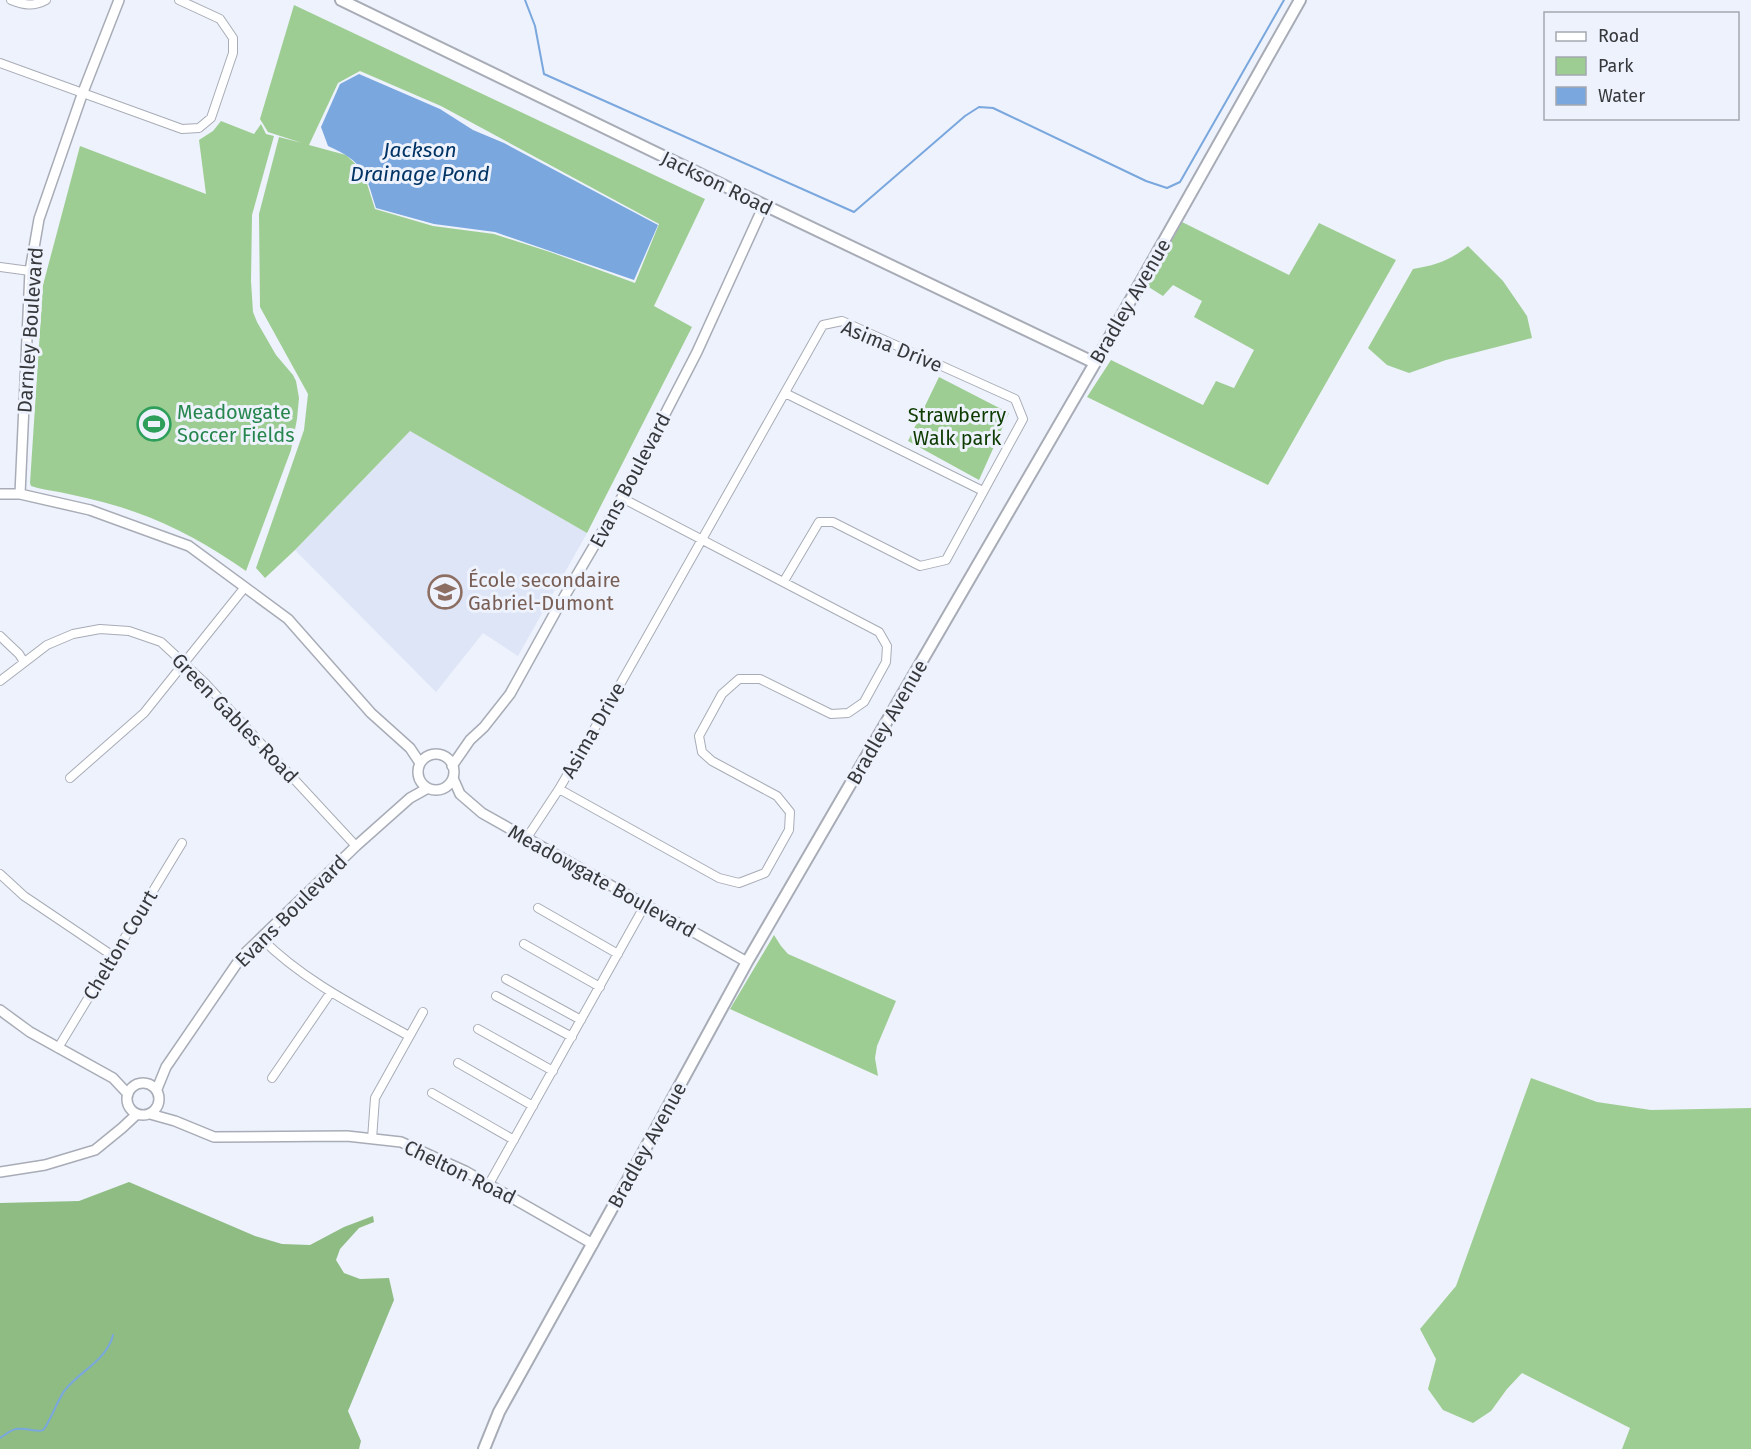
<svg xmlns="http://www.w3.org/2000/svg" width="1751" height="1449" font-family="'Fira Sans',sans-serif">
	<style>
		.built { fill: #dee5f6 }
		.green { fill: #9ecd93; fill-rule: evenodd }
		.forest { fill: #8ebc83 }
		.water { fill: #7aa7de }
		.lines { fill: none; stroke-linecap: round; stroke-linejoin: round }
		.stream { stroke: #7aa7de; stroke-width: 2 }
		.minor-casing { stroke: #a8acb6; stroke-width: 10 }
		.tertiary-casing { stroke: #a8acb6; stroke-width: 12 }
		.secondary-casing { stroke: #a8acb6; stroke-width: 14 }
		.minor { stroke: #fff; stroke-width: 8 }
		.tertiary { stroke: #fff; stroke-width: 9 }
		.secondary { stroke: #fff; stroke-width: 10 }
		.labels { text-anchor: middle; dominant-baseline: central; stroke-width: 6; stroke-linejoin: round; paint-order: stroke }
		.street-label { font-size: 20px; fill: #37383c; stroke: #edf2fc }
		.leisure-label { font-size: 20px; fill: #27864d; stroke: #edf2fc; text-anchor: start }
		.park-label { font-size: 20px; fill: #0d3b00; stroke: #edf2fc }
		.education-label { font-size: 20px; fill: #785e54; stroke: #edf2fc; text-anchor: start }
		.water-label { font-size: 21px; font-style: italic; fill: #013364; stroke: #edf2fc }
	</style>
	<rect width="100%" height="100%" fill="#edf2fc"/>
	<path class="built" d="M410,431L587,533L518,656L483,633L436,692L295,550Z"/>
	<path class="green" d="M294,5L705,199L654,306L692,327L587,533L410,431L295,550L265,578L256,568L304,430L308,394L260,307L259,214L279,137L302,143L268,132L260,119ZM360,71L441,106L659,224L635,283L550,252L494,234L433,226L375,209L363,171L346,155L309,145L338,83Z
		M221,121L254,134L261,124L266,134L274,136L252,215L251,281L253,312L257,322L276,355L293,375L296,381L299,398L297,419L291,450L246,571C212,547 175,526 135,512C113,504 83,497 59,492C49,490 40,489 31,486L30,483L43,285L80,146L206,194L199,140L213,131Z
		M1182,222L1289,275L1319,223L1396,260L1268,485L1087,397L1111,360L1203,405L1216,381L1234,388L1254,350L1194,317L1202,301L1173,285L1163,296L1147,286Z
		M1468,246L1503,281L1527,316L1532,338L1446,360L1409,373L1387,365L1368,348L1413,269C1436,265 1449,261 1468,246Z
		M939,377L1009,413L979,480L908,441Z
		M774,935L781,946L788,954L896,1001L877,1046L875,1058L878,1076L730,1009Z
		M1531,1078L1597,1102L1651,1110L1751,1108V1449H1622L1630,1428L1522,1373L1507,1389L1491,1411L1473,1423L1443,1410L1428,1389L1436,1359L1420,1329L1456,1286Z"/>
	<path class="forest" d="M129,1182L255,1236L282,1244L310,1245L344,1227L373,1216L374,1222L359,1228L340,1249L336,1260L344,1273L360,1279L389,1278L394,1300L348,1411L361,1441L359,1449H0V1203L79,1201Z"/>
	<path class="water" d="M359,74L440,109L473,130L504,143L658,225L634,280L495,232L434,224L376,208C365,172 364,162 328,146L321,127L340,84Z"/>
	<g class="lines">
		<path class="stream" d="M525,0L535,26L544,74L854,212L965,116L979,107L993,108L1146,181L1167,188L1180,182L1284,0
			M0,1438C5,1435 10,1430 16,1429C24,1427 38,1433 43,1430C47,1428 59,1397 65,1390C80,1371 107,1360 113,1335"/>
		<defs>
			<path id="minor" d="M11,0C24,5 33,7 46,0
				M0,63L182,129L199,128L211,118L233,53V38L220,19L179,0
				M0,267L30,271
				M785,393L983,491
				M0,636L19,654L24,662
				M0,681L47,645L73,634L100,629L129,631L161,642L205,683L356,846
				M70,778L144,713L245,587
				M559,789L719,878L739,883L765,873L789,830L790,812L777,796L712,761L702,752L699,736L722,694L739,679H760L831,714L848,713L864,702L886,662L887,646L879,632L622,498
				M526,839L559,789L613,697L823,325L842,321L1015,399L1023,419L946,560L920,566L833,522H819L784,581
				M0,874L24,896L113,956
				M538,908L618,954
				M261,938C304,981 357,1007 409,1036
				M524,944L600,987
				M506,979L581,1020
				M496,996L572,1037
				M478,1029L553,1071
				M58,1048L182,843
				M458,1063L533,1106
				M272,1078L331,992
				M432,1093L514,1140
				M372,1139L375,1098L423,1012
				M489,1184L645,905"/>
			<path id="tertiary" d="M0,494H20L90,510L189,546L288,619L371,713L410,748L420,763
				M20,494L30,271L39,219L83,92L119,0
				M418 772a18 18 0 1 1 36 0a18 18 0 1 1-36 0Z
				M452,766L470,740L484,727L510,694L557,609L618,505L697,352L764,205
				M453,778L460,794L482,813L747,962
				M0,1010L30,1032L113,1078L128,1094
				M127 1099a16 16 0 1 1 32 0a16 16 0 1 1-32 0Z
				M157,1089L166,1067L242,956L356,846L410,798L428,788
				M150,1114L175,1121L214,1137L347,1136L401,1142L465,1171L593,1244
				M0,1172L45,1165L95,1150L122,1128L137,1114"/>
			<path id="secondary" d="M341,0L764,205L1095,363
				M484,1449L499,1412L645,1149L747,962L1095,363L1300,0"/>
		</defs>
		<use href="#minor" class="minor-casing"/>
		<use href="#tertiary" class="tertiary-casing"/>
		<use href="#secondary" class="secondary-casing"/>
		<use href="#minor" class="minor"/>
		<use href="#tertiary" class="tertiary"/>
		<use href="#secondary" class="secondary"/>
	</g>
	<defs>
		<symbol id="stadium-ring" viewBox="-11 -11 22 22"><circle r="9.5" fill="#edf2fc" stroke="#2e9e5b" stroke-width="1.5"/><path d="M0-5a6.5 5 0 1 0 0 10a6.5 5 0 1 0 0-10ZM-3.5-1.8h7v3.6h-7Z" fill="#2e9e5b"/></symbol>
		<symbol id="school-ring" viewBox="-11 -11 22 22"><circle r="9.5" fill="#edf2fc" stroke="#8d6e63" stroke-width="1.5"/><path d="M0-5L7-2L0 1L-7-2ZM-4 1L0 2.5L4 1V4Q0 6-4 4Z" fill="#8d6e63"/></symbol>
	</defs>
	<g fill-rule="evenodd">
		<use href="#stadium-ring" x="135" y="405" width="38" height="38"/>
		<use href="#school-ring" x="426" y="573" width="38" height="38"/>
	</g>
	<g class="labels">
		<g class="street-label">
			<text transform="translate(717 183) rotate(26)">Jackson Road</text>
			<text transform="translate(1130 301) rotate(-60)">Bradley Avenue</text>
			<text transform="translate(30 330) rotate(-86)">Darnley Boulevard</text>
			<text transform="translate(892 346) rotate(22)">Asima Drive</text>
			<text transform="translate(630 480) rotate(-62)">Evans Boulevard</text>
			<text transform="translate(235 718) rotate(46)">Green Gables Road</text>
			<text transform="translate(887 722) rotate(-60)">Bradley Avenue</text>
			<text transform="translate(593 730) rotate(-60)">Asima Drive</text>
			<text transform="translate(602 881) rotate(29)">Meadowgate Boulevard</text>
			<text transform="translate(291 911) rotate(-45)">Evans Boulevard</text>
			<text transform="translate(120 945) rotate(-59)">Chelton Court</text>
			<text transform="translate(647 1145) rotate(-61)">Bradley Avenue</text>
			<text transform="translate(460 1172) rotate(26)">Chelton Road</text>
		</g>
		<g class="leisure-label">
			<text x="177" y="412">Meadowgate<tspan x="177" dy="23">Soccer Fields</tspan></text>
		</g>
		<g class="park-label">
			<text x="957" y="415">Strawberry<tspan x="957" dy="23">Walk park</tspan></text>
		</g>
		<g class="education-label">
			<text x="468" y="580">École secondaire<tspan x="468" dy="23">Gabriel-Dumont</tspan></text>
		</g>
		<g class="water-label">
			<text x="420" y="150">Jackson<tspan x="420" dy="24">Drainage Pond</tspan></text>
		</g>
	</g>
	<rect x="1544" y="12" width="195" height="108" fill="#edf2fc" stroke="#a4a8af" stroke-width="1.5"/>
	<rect x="1556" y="32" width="30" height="9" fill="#ffffff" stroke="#a4a8af" stroke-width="1.5"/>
	<text x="1598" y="42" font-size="18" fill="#37383c">Road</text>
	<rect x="1556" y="57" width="30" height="18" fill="#9ecd93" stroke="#a4a8af" stroke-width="1.5"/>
	<text x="1598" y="72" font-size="18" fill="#37383c">Park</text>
	<rect x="1556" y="87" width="30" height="18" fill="#7aa7de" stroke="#a4a8af" stroke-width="1.5"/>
	<text x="1598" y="102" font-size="18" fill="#37383c">Water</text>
</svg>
